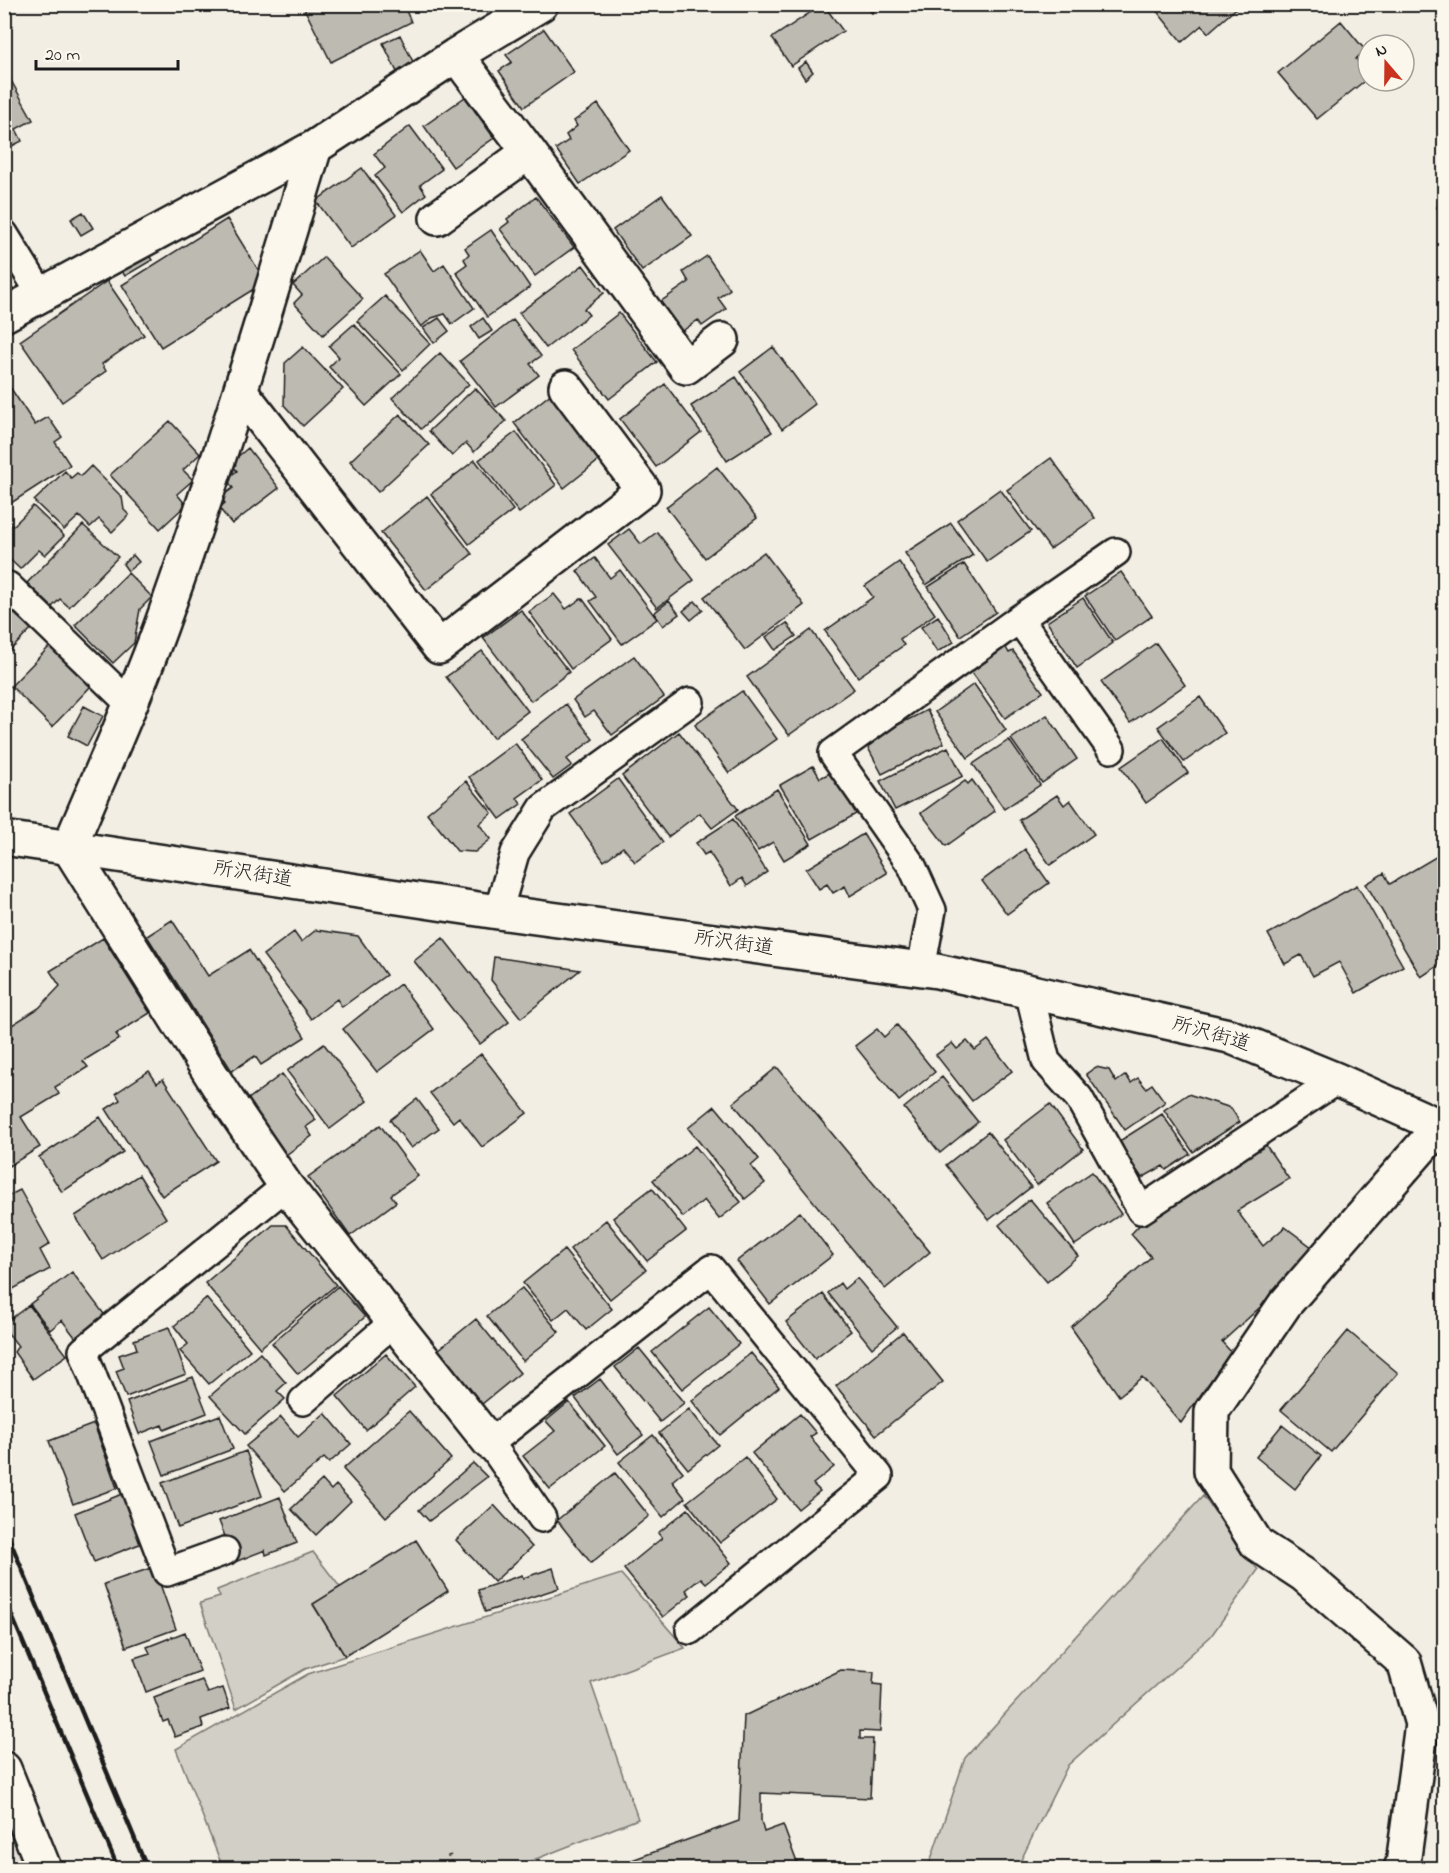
<svg xmlns="http://www.w3.org/2000/svg" width="1449" height="1873" font-family="'Indie Flower','Klee One',sans-serif">
	<style>
		.built { fill: #e2ded5 }
		.green { fill: #d2cfc6; stroke: #777671; stroke-width: 1.5 }
		.building { fill: #bdbab1; stroke: #1c1c1c; stroke-width: 1.5 }
		.lines { fill: none; stroke-linecap: round; stroke-linejoin: round }
		.lane-casing { stroke: #1c1c1c; stroke-width: 32 }
		.street-casing { stroke: #1c1c1c; stroke-width: 38 }
		.primary-casing { stroke: #1c1c1c; stroke-width: 38 }
		.path { stroke: #1c1c1c; stroke-width: 4; stroke-dasharray: 1.5 4.5; stroke-linecap: butt }
		.lane { stroke: #fbf7ec; stroke-width: 27 }
		.street { stroke: #fbf7ec; stroke-width: 33 }
		.primary { stroke: #fbf7ec; stroke-width: 33 }
		.rail { stroke: #1c1c1c; stroke-width: 4.5 }
		.labels { text-anchor: middle; dominant-baseline: central; stroke-width: 5; stroke-linejoin: round; paint-order: stroke }
		.street-label { font-size: 20px; fill: #1c1c1c; stroke: #fbf7ec }
	</style>
	<rect width="100%" height="100%" fill="#f2eee4"/>
	<filter id="ink" filterUnits="userSpaceOnUse"><feTurbulence type="fractalNoise" baseFrequency=".0167" numOctaves="2"/><feDisplacementMap in="SourceGraphic" scale="12" xChannelSelector="R" yChannelSelector="G"/><feConvolveMatrix kernelMatrix="1 2 1 2 8 2 1 2 1" color-interpolation-filters="sRGB"/></filter>
	<g filter="url(#ink)">
		<path class="built" d="M4,1808L28,1868H5Z"/>
		<path class="green" d="M1203,1496L1258,1570L1211,1636L1068,1765L1017,1868H928L965,1758Z
			M313,1552L340,1587L313,1605L345,1656L305,1669L236,1709L200,1603L220,1597L217,1590Z
			M621,1574L685,1648L591,1683L638,1819L513,1868H223L176,1749L308,1674Z"/>
		<path class="building" d="M302,4H403L411,22L331,62Z
			M823,4L843,31L791,66L772,38Z
			M864,4H880L872,13Z
			M1151,4H1241L1208,33L1202,25L1182,42Z
			M1341,21L1365,50L1356,59L1368,74V78L1317,119L1278,73Z
			M544,29L574,72L524,107L499,71L512,62L506,55Z
			M400,35L415,66L398,74L383,43Z
			M806,62L813,72L805,79L798,68Z
			M4,68L33,120L16,129L22,141L4,150Z
			M465,97L494,138L453,167L424,126Z
			M598,104L629,150L580,184L556,149L569,140L566,135L577,126L574,121Z
			M410,126L442,169L420,185L426,194L403,212L375,176L385,168L374,154Z
			M362,168L396,215L351,248L316,201Z
			M1444,177V210L1437,208Z
			M662,195L692,236L642,271L613,230Z
			M536,197L574,247L535,276L500,229L509,222L507,219Z
			M83,212L93,228L81,235L71,219Z
			M227,219L259,271L254,289L161,347L122,285Z
			M491,230L530,287L487,317L456,272L467,264L464,259L469,254L465,248Z
			M420,250L434,271L444,264L474,308L452,324L445,314L432,318L421,327L384,274Z
			M146,251L152,260L125,276L119,267Z
			M707,256L730,289L718,298L726,309L702,326L698,320L681,332L660,302L689,282L683,272Z
			M324,257L363,299L323,335L294,303L302,295L293,285Z
			M583,265L604,293L584,309L589,315L546,348L519,313Z
			M107,281L144,335L102,364L106,371L62,402L20,341Z
			M385,296L430,344L403,370L357,321Z
			M619,313L657,362L609,399L571,350Z
			M439,318L449,331L434,343L423,328Z
			M483,318L492,331L479,339L471,327Z
			M513,320L541,356L530,364L539,375L496,407L460,361Z
			M354,324L401,374L366,406L329,367L339,357L329,346Z
			M303,347L343,389L303,426L284,405L285,363Z
			M773,347L815,404L782,429L740,372Z
			M440,353L469,384L421,429L392,398Z
			M736,377L772,432L727,461L691,406Z
			M4,378L35,425L48,417L62,437L55,442L70,465L8,505L4,500Z
			M665,384L701,432L656,467L620,419Z
			M475,388L506,421L474,452L466,443L452,456L429,431Z
			M552,393L602,458L564,488L514,423Z
			M400,414L429,445L378,492L350,461Z
			M170,421L200,454L183,470L193,480L177,494L186,505L160,529L110,475Z
			M516,432L556,485L519,513L479,460Z
			M248,448L279,488L232,524L219,508L225,503L221,497L233,488L226,479L237,471L230,463Z
			M1051,458L1095,518L1050,549L1007,490Z
			M475,460L513,510L469,544L431,494Z
			M91,466L122,497L124,510L129,515L112,532L99,519L90,527L79,516L64,530L34,501L65,471L71,478L77,473L81,476Z
			M717,467L757,518L705,558L666,507Z
			M1000,489L1031,531L987,562L957,520Z
			M427,496L472,554L426,590L381,533Z
			M33,506L64,536L45,555L39,550L20,569L4,554V518L13,526Z
			M951,523L973,555L926,585L905,553Z
			M83,525L118,557L69,607L60,599L52,607L27,583Z
			M629,529L641,544L657,532L694,580L657,608L608,545Z
			M764,552L804,605L745,650L704,597Z
			M133,555L139,562L128,571L123,564Z
			M595,558L610,578L620,570L657,619L622,644L590,601L596,597L577,571Z
			M899,562L935,614L900,639L904,645L858,677L825,631L873,597L865,586Z
			M964,564L996,612L960,636L928,587Z
			M1121,572L1152,616L1115,641L1085,596Z
			M128,573L152,597L140,609L134,643L113,663L75,625Z
			M554,594L566,609L582,598L612,639L571,669L529,612Z
			M1083,598L1113,643L1077,668L1047,622Z
			M669,601L679,614L663,626L654,613Z
			M695,601L703,610L691,620L683,611Z
			M4,604L31,629L4,657Z
			M521,610L569,672L531,701L483,638Z
			M938,616L954,642L937,652L921,627Z
			M787,623L796,636L775,650L766,637Z
			M811,630L854,689L789,735L747,677Z
			M1156,643L1185,685L1130,723L1101,682Z
			M50,646L91,686L52,727L11,686Z
			M1005,646L1009,653L1013,651L1043,692L1005,718L970,670Z
			M482,651L528,711L493,738L446,677Z
			M634,656L664,697L612,735L594,711L585,717L573,700Z
			M974,684L1006,730L968,758L935,712Z
			M742,691L777,739L729,773L695,725Z
			M1200,697L1225,733L1184,762L1158,727Z
			M566,704L593,739L567,759L572,765L553,779L521,739Z
			M84,706L103,716L87,746L68,736Z
			M927,710L944,743L882,774L865,742Z
			M1047,715L1077,759L1042,783L1011,739Z
			M679,732L738,809L712,828L700,813L668,837L622,776Z
			M1163,738L1188,773L1146,803L1121,767Z
			M1009,740L1040,785L1004,809L973,764Z
			M515,743L542,780L517,798L521,804L500,819L469,777Z
			M948,747L963,776L895,810L880,781Z
			M813,766L820,778L832,772L856,814L812,839L780,785Z
			M618,779L663,842L635,862L623,847L604,861L570,814Z
			M972,780L995,811L946,846L921,813L965,781L968,784Z
			M466,781L492,813L479,824L491,839L475,852L457,851L427,813Z
			M777,789L811,844L784,860L773,842L758,851L735,816Z
			M1057,795L1064,805L1070,800L1094,834L1050,865L1019,820Z
			M733,819L767,872L747,886L742,878L731,886L709,852L704,855L696,843Z
			M863,834L887,873L850,896L845,886L833,893L827,884L819,889L806,869Z
			M1025,849L1049,883L1007,914L982,881Z
			M1444,852V933L1443,934L1444,937V962L1421,977L1366,884L1384,873L1390,884Z
			M1357,885L1403,966L1356,993L1339,962L1313,976L1301,955L1285,964L1268,934Z
			M172,920L208,976L249,950L305,1037L261,1065L255,1056L232,1071L147,936Z
			M316,930L358,936L386,975L342,1007L337,999L311,1019L263,955L294,932L301,942Z
			M103,938L150,1013L116,1034L119,1039L83,1061L88,1067L55,1087L59,1094L21,1117L40,1147L4,1169V1043L13,1038L7,1028L39,1008L60,986L50,971Z
			M443,938L509,1022L480,1044L414,961Z
			M494,957L580,970L521,1018L491,980Z
			M400,984L434,1029L377,1072L343,1029Z
			M897,1025L935,1072L899,1101L855,1046L877,1029L884,1037Z
			M988,1040L1012,1071L972,1101L936,1055L952,1043L957,1049L967,1041L975,1050Z
			M324,1044L367,1101L330,1129L287,1071Z
			M481,1054L527,1113L482,1147L459,1117L453,1122L430,1093Z
			M777,1067L930,1252L885,1289L733,1103Z
			M1096,1067L1109,1070L1116,1082L1126,1075L1131,1083L1138,1078L1146,1088L1152,1084L1165,1102L1125,1130L1086,1074Z
			M149,1071L157,1083L163,1079L216,1161L162,1196L106,1109L120,1100L116,1093Z
			M282,1074L316,1120L306,1127L312,1136L283,1157L243,1103Z
			M942,1077L978,1122L940,1153L904,1108Z
			M1188,1094L1231,1108L1240,1122L1193,1152L1164,1110Z
			M417,1099L439,1128L411,1148L390,1120Z
			M1050,1104L1083,1149L1037,1185L1003,1140Z
			M715,1106L759,1159L751,1166L765,1183L745,1199L688,1128Z
			M1162,1114L1190,1154L1166,1170L1163,1166L1142,1178L1118,1142Z
			M100,1117L123,1152L62,1192L39,1157Z
			M380,1125L418,1176L391,1195L396,1202L350,1236L308,1177Z
			M988,1132L1031,1187L989,1220L946,1165Z
			M1265,1144L1289,1179L1237,1211L1263,1246L1285,1227L1313,1248L1290,1280L1222,1342L1231,1352L1181,1423L1142,1377L1119,1396L1071,1327L1151,1257L1131,1234L1148,1216Z
			M695,1146L741,1202L719,1219L704,1200L683,1217L653,1180Z
			M1092,1172L1121,1214L1075,1245L1047,1203Z
			M139,1175L166,1218L103,1260L75,1216Z
			M652,1188L686,1231L647,1261L613,1218Z
			M20,1190L50,1244L40,1250L50,1269L4,1294V1198Z
			M1030,1199L1078,1256L1047,1282L999,1225Z
			M800,1212L833,1255L770,1304L737,1261Z
			M606,1220L646,1270L610,1299L570,1249Z
			M273,1225H286L336,1285L260,1348L205,1283Z
			M564,1250L612,1309L586,1330L568,1308L553,1320L523,1283Z
			M72,1272L107,1318L78,1341L62,1320L50,1330L30,1304Z
			M857,1278L897,1327L872,1348L828,1293L840,1283L844,1289Z
			M338,1286L365,1317L298,1374L272,1343Z
			M522,1288L559,1332L523,1361L487,1316Z
			M823,1294L851,1331L815,1359L786,1322Z
			M206,1298L250,1350L209,1384L180,1351L188,1344L174,1326Z
			M29,1305L67,1355L33,1379L14,1352L18,1346L4,1328V1324Z
			M709,1307L739,1344L682,1389L652,1352Z
			M476,1319L520,1373L482,1404L438,1350Z
			M169,1327L186,1374L126,1397L116,1371L124,1368L119,1355L137,1349L134,1340Z
			M1348,1331L1398,1373L1331,1452L1281,1410Z
			M903,1332L943,1382L876,1435L836,1386Z
			M639,1348L684,1403L660,1422L615,1367Z
			M260,1353L286,1383L277,1391L285,1399L245,1434L210,1396Z
			M751,1353L779,1387L720,1435L692,1401Z
			M386,1354L415,1387L366,1430L337,1396Z
			M193,1377L207,1413L164,1430L162,1425L139,1434L127,1402Z
			M600,1379L643,1435L618,1454L575,1398Z
			M569,1402L605,1446L550,1489L523,1456L555,1431L546,1421Z
			M689,1409L718,1445L688,1469L659,1433Z
			M409,1411L451,1459L386,1517L343,1469Z
			M325,1413L351,1444L329,1463L324,1458L285,1491L246,1446L281,1417L298,1437Z
			M800,1414L816,1433L810,1437L834,1467L813,1484L820,1491L798,1509L752,1453Z
			M220,1415L233,1449L164,1475L151,1441Z
			M94,1424L117,1488L73,1504L49,1441Z
			M1282,1425L1321,1456L1295,1489L1256,1457Z
			M653,1435L683,1472L672,1481L685,1498L663,1517L619,1462Z
			M246,1451L262,1496L178,1528L162,1483Z
			M745,1457L777,1499L720,1543L687,1502Z
			M473,1463L487,1477L429,1521L419,1510Z
			M615,1473L649,1516L591,1563L557,1520Z
			M322,1480L331,1490L336,1485L351,1501L316,1535L291,1509Z
			M122,1494L142,1543L94,1562L75,1513Z
			M280,1497L297,1543L266,1555L265,1550L235,1562L219,1521Z
			M494,1505L532,1547L494,1582L456,1540Z
			M688,1509L731,1563L706,1583L701,1578L686,1590L690,1595L663,1617L624,1569L662,1538L658,1533Z
			M416,1540L448,1591L345,1656L313,1604Z
			M154,1567L176,1629L126,1647L104,1584Z
			M553,1568L559,1588L485,1612L478,1590L522,1575L523,1578Z
			M185,1632L200,1671L146,1692L134,1658L150,1653L147,1647Z
			M841,1670L874,1672L873,1684L882,1685L880,1732L860,1731V1739H873L870,1798L761,1793V1821L764,1832L783,1825L799,1868H635L632,1860L739,1821L744,1716Z
			M202,1680L208,1693L223,1688L230,1708L201,1719L203,1727L175,1737L168,1720L163,1722L154,1698Z
			M616,1860L620,1868H591Z"/>
		<g class="lines">
			<defs>
				<path id="lane" d="M4,234L41,294
					M8,586L130,704
					M1019,619L1111,749
					M498,912L515,853L543,808L690,702
					M921,969L932,910L912,866L833,753L1019,619L1116,552
					M1029,991L1046,1061L1079,1098L1141,1210L1337,1080
					M303,1401L394,1322
					M542,1518L490,1443L711,1269L879,1476L690,1630
					M225,1551L167,1572L83,1351L286,1186"/>
				<path id="street" d="M456,55L529,152L686,367L722,340
					M437,218L529,152
					M4,315L315,147
					M241,392L439,647L643,490L566,387
					M490,1443L286,1186L224,1095L69,848C100,774 134,701 161,626C218,468 267,307 315,147L456,55L541,4
					M4,1769L44,1868
					M1401,1868L1403,1864L1422,1724L1404,1662L1304,1575L1257,1544L1211,1471L1212,1411L1285,1304L1440,1126"/>
				<path id="primary" d="M4,838L498,912L937,971L1229,1036L1337,1080L1444,1128"/>
			</defs>
			<use href="#lane" class="lane-casing"/>
			<use href="#street" class="street-casing"/>
			<use href="#primary" class="primary-casing"/>
			<path class="path" d="M449,1855L453,1868"/>
			<use href="#lane" class="lane"/>
			<use href="#street" class="street"/>
			<use href="#primary" class="primary"/>
			<path class="rail" d="M4,1526L147,1868
				M4,1597L118,1868"/>
		</g>
	</g>
	<g class="labels">
		<g class="street-label">
			<text transform="translate(253 875) rotate(9)">所沢街道</text>
			<text transform="translate(734 944) rotate(8)">所沢街道</text>
			<text transform="translate(1211 1035) rotate(16)">所沢街道</text>
		</g>
	</g>
	<rect width="1449" height="1873" fill="none" stroke="#fbf7ec" stroke-width="24"/>
	<rect x="12" y="12" width="1425" height="1849" fill="none" stroke="#1c1c1c" stroke-width="2" filter="url(#ink)"/>
	<g transform="translate(1386 63) rotate(340)"><circle r="28" fill="#fbf7ec" stroke="#a29f99" stroke-width="1.5"/>
	<path d="M0-4.5L10 22L0 15L-10 22Z" fill="#c8321e"/>
	<text y="-9" font-size="16" font-weight="bold" text-anchor="middle" fill="#1c1c1c">N</text>
	</g>
	<path d="M36 60v9h142v-9" fill="none" stroke="#1c1c1c" stroke-width="3"/>
	<text x="45" y="60" font-size="18" fill="#1c1c1c" stroke="#fbf7ec" stroke-width="4.5" paint-order="stroke">20 m</text>
</svg>
